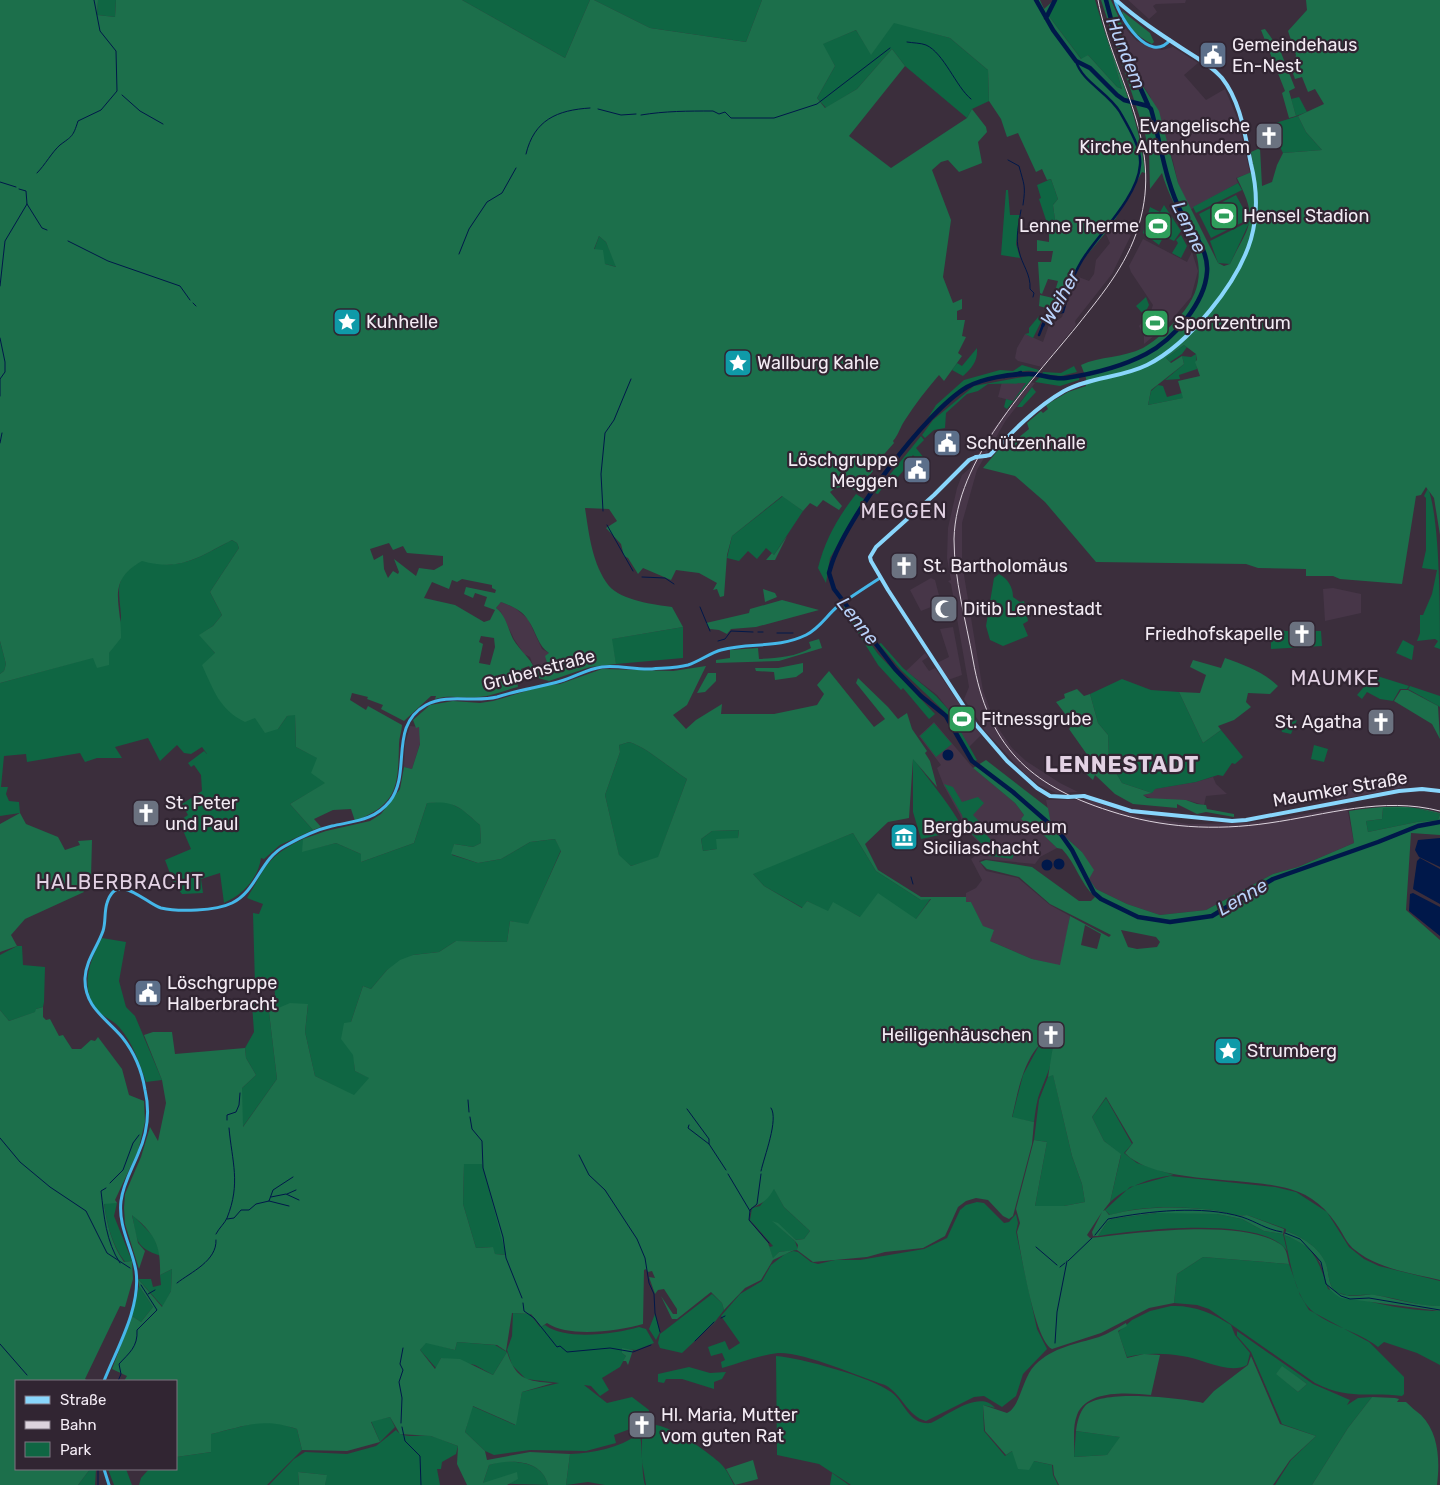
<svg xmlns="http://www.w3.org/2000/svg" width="1440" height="1485" font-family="Rubik,sans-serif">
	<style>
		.built { fill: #473648 }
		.green { fill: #0f6643; fill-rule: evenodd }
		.forest { fill: #1c6f4b; fill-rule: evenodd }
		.water { fill: #00184a }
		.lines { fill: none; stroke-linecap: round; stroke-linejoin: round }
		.stream { stroke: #00184a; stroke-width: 1 }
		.canal { stroke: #00184a; stroke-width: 2.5 }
		.river { stroke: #00184a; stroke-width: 4.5 }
		.secondary { stroke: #45b7e9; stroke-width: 3 }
		.primary { stroke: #89d6fc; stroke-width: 4 }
		.rail { stroke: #dcd3dd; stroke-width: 1 }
		.primary-bridge { stroke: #89d6fc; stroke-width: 4 }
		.labels { text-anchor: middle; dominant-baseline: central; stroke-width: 4.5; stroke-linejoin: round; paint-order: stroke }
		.poi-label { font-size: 18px; fill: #f3ebf4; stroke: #312532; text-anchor: start }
		.street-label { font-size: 18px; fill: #f3ebf4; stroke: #312532 }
		.water-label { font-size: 19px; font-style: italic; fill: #b9d2fa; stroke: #312532 }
		.quarter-label { font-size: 20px; letter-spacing: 1px; fill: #e3d2e4; stroke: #312532 }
		.district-label { font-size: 22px; font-weight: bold; letter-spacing: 1px; fill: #e3d2e4; stroke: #312532 }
	</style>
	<rect width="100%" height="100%" fill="#3b2e3c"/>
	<path class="built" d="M1128,0H1186L1185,3L1156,4L1153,6L1157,12L1149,19Z
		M1122,25L1137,41L1151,48L1162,50L1173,47L1198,63L1184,75L1206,100L1225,89L1238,120L1250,173L1236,178L1238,183L1190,210L1178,183L1173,161L1150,96L1137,77L1119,29Z
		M1111,228L1131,235L1112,274L1075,321L1076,325L1042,367L1018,361L1015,358L1017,348L1025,334L1043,342L1051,319L1058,320L1062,317L1076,276L1089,281L1094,274L1096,260L1110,243L1106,234Z
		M1143,239L1187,262L1192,252L1198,271L1191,297L1167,325L1144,344V336L1139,326L1150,314L1153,305L1131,272L1129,266Z
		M1002,382L1004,383H1026L1013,401L998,397Z
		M1029,382L1035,383L1006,420L977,470L962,523V563L983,691L996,725L1012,748L1026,761L1060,783L1078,792L1056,793L1039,785L1024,773L986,732L964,699L969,687L951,584L948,581L951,580L947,558L948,528L957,488L962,475L970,468L992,431Z
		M931,578L935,580L941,603L921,611L910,590Z
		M1333,588L1361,594V613L1325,621L1323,589Z
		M501,602L515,608L528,619L542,649L549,653L548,666L535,671L530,657L524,654L514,639L501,612L496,608Z
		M953,627L962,675L948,680L937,663L949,657L940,629Z
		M925,653L928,657L922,661L929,671L935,668L981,735L969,747L948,709L937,695L906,671Z
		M934,722L973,768L1015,803L1024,815L1021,819L1032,824L1057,848L1040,857L1035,864L984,859L979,861L986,871L1018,878L1050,905L1070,916L1061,966L1032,959L990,941L971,902H966V893L976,888L982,880L971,859L978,854L984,855L986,849L965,829L960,815L944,786L937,768L941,765L919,736Z
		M410,726L419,727L422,737L412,769L404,767L405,744Z
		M1392,776H1404L1405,787L1337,800L1334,784Z
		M1213,777L1216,784L1227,794L1206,796L1204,805L1186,800H1156L1142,795L1152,793L1154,789L1196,782Z
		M1046,800H1091L1113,809L1142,817L1188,824L1249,823L1347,807L1354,843L1298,867L1273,874L1206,910L1160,915L1127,904L1096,889L1089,879L1082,852L1051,824Z"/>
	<path class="green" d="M98,0H116L115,17L97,15Z
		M462,0H590L565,58Z
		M594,0H762L746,42L650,28Z
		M1054,0H1095L1122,89L1117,87L1088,55L1082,60L1048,15Z
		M894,22L950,38L988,70L989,101L972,109L967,118L905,66L892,49L857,89L826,108L817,98L835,66L822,44L856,30L871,54Z
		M1299,97L1307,112L1296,116L1291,99Z
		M1298,116L1306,132L1322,150L1283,153L1269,125Z
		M1051,179L1058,199L1053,205L1056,227L1049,229L1039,199L1041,198L1037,185Z
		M1238,183L1242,190L1196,213L1193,207Z
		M1006,190H1008L1010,215H1020L1016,244L1020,258L1001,255Z
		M1236,195L1249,219L1211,238L1199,214Z
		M1164,205L1181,231L1174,241L1164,236L1159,245L1143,233L1150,207L1160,212Z
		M1250,221L1230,264L1218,263L1210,241Z
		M1181,235L1187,246L1181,258L1172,253L1178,243L1176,240Z
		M599,236L606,242L617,267L605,264L594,250Z
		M1146,297L1149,305L1144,315L1136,306Z
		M1039,316L1043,318L1033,338L1025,334L1029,333V328Z
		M1184,345L1187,347L1182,354L1170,362L1166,358Z
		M977,348C978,361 972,368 963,376L952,370L957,363L962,366Z
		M1196,354L1197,369L1179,375L1180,379L1165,380L1184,364L1182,356L1191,357Z
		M1022,365L1039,370L1037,372C1025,369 1020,372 1008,374C964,381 960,389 928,418L936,405L964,380L1000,370L1013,371Z
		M1074,366L1077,372L1061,376L1042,374L1043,372L1061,373Z
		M1028,376H1034L1007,409L1004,407L1006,399L1013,401L1026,383L988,384L978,391L967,394L946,413L945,428L934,430L925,438L922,435L933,420L974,386Z
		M1079,376V380L1060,386L1035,382L1040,377L1063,380Z
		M1158,385L1163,386L1167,397L1182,393L1184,398L1148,405L1151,391Z
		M1032,387L1036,392L1022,407H1017Z
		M921,436L924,440L916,448L924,458L920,462L913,455L909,460L911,462L897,478L892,474L878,494L875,493Z
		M1428,488C1440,519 1440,610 1440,649L1434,647L1438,641L1435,639L1417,641L1420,633V615H1423L1432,594L1437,570L1422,568L1426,550V498L1424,496Z
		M856,494L864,499L830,558L826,583L818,568C825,540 838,517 856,494Z
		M783,496L803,511L774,555L766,548L757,559L748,551L739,561L727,558L732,536Z
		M232,540L237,543L239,548L210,592L222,615L213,626L200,635L215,653L255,717L278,729L287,716L295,714L296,747L318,758L326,783L290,804L313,830L280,845L264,859L261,858C258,878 244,894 224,903L220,873L201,879L203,893L182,894L174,884L165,860L191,849L179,821L188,815L182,804L202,791L201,775L194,765L191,767L188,763L204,751L207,754L202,747L191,754L184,753L177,745L160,761L148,738L115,747L122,758H97L85,762L80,753L27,762L26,754L4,756L1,787H8L6,794L9,801L19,802L20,813L0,816V683L109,653C112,645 121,624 121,616C119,587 113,578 142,560C180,572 199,557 232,540Z
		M999,574C1008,579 1013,587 1013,597L1020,602L1024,601L1028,621L1023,624L1028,636L1003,646L990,640L986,626L994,578Z
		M844,606L878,654L935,714L929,719L903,688L901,690L878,665L844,610Z
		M683,627V658L616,664L611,639Z
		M1271,628L1286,631H1321L1322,646L1271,649Z
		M1403,640L1414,646L1412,660L1396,653Z
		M0,641L6,664L4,671L0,674Z
		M881,643L903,668L936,696L948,709L977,760L975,761L970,755L945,712L901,670L879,644Z
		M1374,675L1409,686L1407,689H1400L1393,701L1380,699L1367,692L1362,699L1357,695Z
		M1122,679L1151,690L1179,692L1203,743L1221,730L1243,757L1235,764L1232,763L1223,776L1218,775L1196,782L1155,789L1152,793L1122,783L1109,761L1108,735L1098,723L1090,694Z
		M1410,686L1440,696V707L1408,689Z
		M1297,720L1291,734L1282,732L1280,725Z
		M934,723L952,744L936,757L920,736Z
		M629,742C645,746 671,769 687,779L658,858L631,866L619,856L605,795L620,752L619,745Z
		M1314,745L1328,749L1324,762L1311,759Z
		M913,758C928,779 944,797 958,820L957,826L949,833L921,839L913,812Z
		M944,784L953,787L962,802L978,797L984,803L973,815L986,828L983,831L991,840L1015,853L1012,859L984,855L987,849L966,828L962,815Z
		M446,801L463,810L480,825L481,843L473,847L454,844L452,855L478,863L501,859L530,842L555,839L561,850L528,925L510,921L507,942L456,941L439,952L413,955L387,970L371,989L363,986L351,1022L355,1071L370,1078L354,1096L315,1076L305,1032L308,1005L269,1012L277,1079L242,1128V1088L256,1075L246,1058L245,1048L254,1032L252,1004L270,1005L275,994L274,986L255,985L253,913L259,914L263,904L247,898C266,867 267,856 303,839V851L336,843L361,854V862L414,843L427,803Z
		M1383,808H1415L1440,814L1438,820L1417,822L1368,832L1366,821L1382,819Z
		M739,830L738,838L717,849L703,851L701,839L712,831Z
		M853,833L876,871L921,900L931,898L916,919L860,917L833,903L828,912L807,901L803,908L764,886L752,873Z
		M102,938L126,942L119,981L126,1007L135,1016L162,1080L146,1082C140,1064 132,1041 119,1027C114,1021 106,1018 100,1013C78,990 89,962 102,938Z
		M17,946H22L23,965L45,967L44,1002L43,1007L36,1009V1012L9,1021L0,1010V955Z
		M1051,1040C1058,1057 1043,1082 1038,1098C1036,1106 1035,1114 1034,1122L1012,1118L1023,1075L1041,1042Z
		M1053,1074L1072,1156L1082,1184L1085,1202L1064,1206H1035L1047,1142L1034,1140L1039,1100L1048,1077Z
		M1106,1098L1132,1144L1124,1153L1137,1163L1174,1175C1147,1179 1130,1185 1110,1202L1121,1155L1104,1141L1092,1117Z
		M464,1164H482L507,1255L495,1254L492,1247L476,1248L463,1204Z
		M1170,1176L1275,1187L1296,1192L1327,1212L1349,1247L1364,1259L1379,1266L1440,1281V1306C1416,1307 1395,1296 1371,1295C1359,1294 1346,1299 1334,1290C1328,1284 1329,1272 1326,1265C1320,1248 1301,1236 1286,1231V1229L1247,1215C1236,1217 1224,1211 1213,1210C1179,1206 1143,1205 1110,1215L1105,1210L1130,1187Z
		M774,1188L784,1207L810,1231L804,1239L796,1240L773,1221L795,1241L798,1250L779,1252L773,1259L768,1244L770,1247L773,1246L750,1220L752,1208L760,1206Z
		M977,1202L984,1203L1004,1223L1009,1222L1016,1214L1018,1223L1016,1232L1037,1329L1047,1349L1023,1374L1016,1396L1002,1407L984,1396L974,1397L926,1421C907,1416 902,1394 885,1385C857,1376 805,1352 778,1353C759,1355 740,1363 722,1368L721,1362L725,1360L722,1353L711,1356L708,1347L725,1341L729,1350L740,1343L721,1316L740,1294L762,1281L771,1265L785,1254L793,1251L798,1252L811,1262L818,1264L835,1260H860L924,1249L947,1238L960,1210L966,1205Z
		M104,1203H117L114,1216L132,1261L125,1262C112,1245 107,1225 104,1203Z
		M1164,1212L1217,1214L1242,1219L1264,1231L1283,1234L1287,1251C1264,1215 1137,1230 1098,1236L1107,1222L1112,1219Z
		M132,1214L154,1237L161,1256C134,1247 137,1240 132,1214Z
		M1284,1235C1315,1246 1318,1260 1328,1289C1362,1301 1404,1311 1440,1311V1365L1417,1353L1384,1342L1378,1347C1358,1331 1329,1326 1311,1310C1293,1293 1290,1257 1284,1235Z
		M1203,1257L1289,1264L1300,1295L1309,1310L1369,1342L1404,1377V1394L1402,1396C1366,1391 1351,1401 1315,1383L1209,1309L1197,1305L1174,1303L1177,1274Z
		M172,1269L171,1291L163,1307L138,1279H151L153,1287L161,1285L160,1275Z
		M139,1286L153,1307L141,1322L132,1316Z
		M712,1294L722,1303L724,1310L714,1323L682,1353L660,1348L658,1343L660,1334Z
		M1171,1306C1194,1305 1212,1313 1231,1325L1235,1335L1250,1353L1247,1365C1229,1375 1201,1358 1182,1356C1163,1353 1145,1353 1127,1357L1118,1332L1132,1320L1150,1311Z
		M513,1313L530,1314L540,1327L545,1325C566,1341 615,1334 639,1327L646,1329L654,1343L636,1350L622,1349V1353L626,1356L620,1367L602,1378L609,1390L600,1396L591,1386L584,1385L607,1403L632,1397L649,1410V1418L639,1431L638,1426L614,1435L616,1443L586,1451L530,1450L494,1455L485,1451L465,1432L472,1406L515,1425L522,1392L559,1383L526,1379L512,1365L507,1350L512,1336Z
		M655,1314L660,1332L656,1340L649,1329Z
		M1237,1331L1313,1384L1350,1400L1347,1405L1358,1398L1372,1397L1348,1428L1312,1485H1275L1291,1460L1316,1436L1282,1424L1251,1352L1237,1336ZM1276,1373L1300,1379L1307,1384L1298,1392Z
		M426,1342L455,1350L457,1342L495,1345L507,1352L493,1375L475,1365L441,1358L436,1368L420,1350Z
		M776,1356C801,1358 871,1377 891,1392C906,1403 908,1425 931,1423C948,1415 980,1389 995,1408L983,1405L984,1431L1005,1456L1012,1451L1034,1461L1052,1465L1053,1475L1058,1485H851L819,1464L777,1455Z
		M689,1367L710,1373L726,1372L722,1379L714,1382V1389L682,1379H666L664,1383L658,1382V1374Z
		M390,1417L395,1427L380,1442L371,1421Z
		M263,1421L278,1423L297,1429L302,1450L267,1485H139L141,1478L149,1469H176V1457L211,1452V1434Z
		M656,1425C674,1428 705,1450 719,1462C726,1468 730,1477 734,1485H646L642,1461V1432L646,1427Z
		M396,1430C404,1440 420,1434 431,1436C440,1438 449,1443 458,1446L456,1454L442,1462L441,1469H437L440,1485H325L326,1475L298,1472L299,1485H269L294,1459L305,1452L347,1454L376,1446Z
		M1076,1431L1121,1437L1107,1455L1074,1457Z
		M639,1434C643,1439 641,1473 645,1485H605L588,1482L566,1485L570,1454C593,1453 619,1448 639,1434Z
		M502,1461C521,1462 543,1463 548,1485L483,1483L489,1465Z
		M90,1469H96L95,1485H78Z
		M108,1469H126L132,1485H114Z
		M832,1473L849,1485H830Z"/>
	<path class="forest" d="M0,0H98L97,15L115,17L116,0H462L565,58L590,0H594L650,28L746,42L762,0H1040L1044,9L1054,0L1048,15L1081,59L1088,55L1117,87L1122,89L1099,13C1115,67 1140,117 1145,173L1142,172L1112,225L1080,263L1057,307L1046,314V308L1039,306L1040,295L1053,298L1058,281L1048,279L1042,294L1040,293L1038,262H1051L1053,251H1037V240L1049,242V229L1056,227L1053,205L1058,199L1051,179L1047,180L1042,169L1036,172L1018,133L1007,137L1001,119L989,101L988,70L950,38L894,23L871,55L856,30L823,44L835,66L817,98L825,108L857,89L892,49L905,66L849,136L891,168L967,118L972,109L986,127L987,132L978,142L982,163L959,172L948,160L941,162L932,170L951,220L943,277L953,303L962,299V309L957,311V320H965L962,336L966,337L958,353L962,356L944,381L939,375C927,389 915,404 905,420C900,427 899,434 893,441L894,443L871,469L873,471L856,491C848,486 838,485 830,492L842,506L839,510L823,500L817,507L810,503L803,511L782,496L732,536L727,555L724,596L720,597L717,589L713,590L717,583L699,573L676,570L671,580L643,568L638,574L628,558L624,556L621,544L606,528L617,521L609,509L585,508C589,534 592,564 609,586C621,600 655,605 672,607L683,627L612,639L616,664L590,667L549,681L538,678L529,666L521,669L522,674L517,681L518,687C505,690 492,696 479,697C464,699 450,694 435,699L436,696H431L404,721L381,709L383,705L367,699L368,697L352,693L350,700L366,710L368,706L402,725C402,731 399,737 399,744C398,786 398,804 355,821L351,809L333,810L314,819L321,827L313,830L290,804L325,783L311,773L317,758L296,747L295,715L287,716L278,729L265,733L255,718L245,722C219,709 214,691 202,665L215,653L199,635L213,626L222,615L210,592L239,548L237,543L232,540C199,557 180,572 142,561C105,582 122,603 121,638L109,653V665L97,668L93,658L0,683V674L4,671L6,664L0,641ZM599,236L606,242L616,267L605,264L603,250L594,249ZM389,543L393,550L403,546L407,553L443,556V565L434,570L419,568L416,576L394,559L399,572L398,574L393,571L388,578L384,569L383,555L374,560L370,549ZM462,579L492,585V588L496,590L495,593L466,587L464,594L473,598L475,593L487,597L484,606L495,610L490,620L484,622L455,605L424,598L432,582L449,589L452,580L457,582ZM501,602C511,606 522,610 528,620C536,631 538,646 549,653L545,656L548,666L535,670C530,657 520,651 513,639C508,629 506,615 496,608ZM481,636L494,638L495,647L490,665L479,663L483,644L479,642Z
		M1101,0H1111L1122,25L1119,29L1137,77L1159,111L1178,183L1218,263L1224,266L1230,264C1250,223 1259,222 1237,178L1254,171L1251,152L1260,148L1262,186L1272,182L1277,165L1283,153L1322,150L1306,132L1298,116L1324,104L1315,89L1308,92L1302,77L1295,79L1289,63L1295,61L1296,55L1288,31L1307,10L1306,0H1440V535L1434,498L1426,487L1421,495L1416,496L1402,584L1340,579L1333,576H1306V569L1258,568L1246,564L1096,562L1045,502L1015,476L983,468L1006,441L1011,444L1029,429L1027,423L1041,411L1043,413L1048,409L1046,405L1068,392L1086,386V378L1081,365C1100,356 1123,358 1143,348C1157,340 1170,327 1180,316C1225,265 1177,226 1162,173L1150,189L1149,151L1144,130ZM1184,345L1196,354L1197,360L1195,362L1200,376L1178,381L1183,398L1148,405L1151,390L1184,364L1182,356L1171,363L1166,358Z
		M1122,11L1150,33L1154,42L1152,44C1137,36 1126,27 1122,11Z
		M1265,29L1280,50L1295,88L1289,91L1296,116L1289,118L1282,93L1285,91L1261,30Z
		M787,536L775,560H766L772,553L774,555Z
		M763,589L775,593L777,597L765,602Z
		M782,600L819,610L756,627L731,629L727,634L719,630L710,629L706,623L749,613L750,609Z
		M819,639L822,648L779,661L716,663V660L730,658V650L758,648L759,659C775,658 796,657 811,648L809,642Z
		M1225,658C1244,665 1262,671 1278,686L1270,694L1248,693L1246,702L1251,707L1234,720L1218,726L1221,730L1203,743L1179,692L1200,693L1206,675L1190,667L1193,660L1221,668Z
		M803,663V672L796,677L775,680L774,672L756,671L755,668H778Z
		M706,666L687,705L673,715L686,729L696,720L722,704L721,714H774L817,705L824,694L817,685L829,671L874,727L885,719L856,683L858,678L888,707L898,719L907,713L912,729L927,751L925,753L930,761L937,787L913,759L909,818L888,822L865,844L878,870L921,897H966V902H971L983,926L994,930L990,941L1032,959L1060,965L1070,916L1109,937L1111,935L1050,904L1019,877L987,869L980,862L986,860L1032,867L1079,901H1091L1095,897C1080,883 1076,864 1062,849L1057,848L1032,824L1030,827L1021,819L1024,815L1015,803L973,768L986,760L1048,808L1051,824L1082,852L1094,870L1089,879L1096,889L1127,904L1160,915L1206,910L1273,874L1298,867L1354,843L1349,811C1380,806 1409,804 1440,813V835L1411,833L1406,910L1440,940V1280C1411,1273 1378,1269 1355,1250C1348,1245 1344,1236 1339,1228C1328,1210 1312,1195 1290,1189C1247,1176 1156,1185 1125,1153L1133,1143L1106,1097L1092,1117L1104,1141L1121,1154L1110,1202L1103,1211L1105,1210L1109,1215C1143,1206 1178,1206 1213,1210C1224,1211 1236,1217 1247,1215L1284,1229L1283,1234L1264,1231L1242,1219L1217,1214L1156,1213L1112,1219L1107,1222L1098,1236H1093L1092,1232L1102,1212L1087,1235L1090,1238C1135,1233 1241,1218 1280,1244C1287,1248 1287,1256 1289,1264L1203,1257L1177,1274L1174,1303L1149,1308L1101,1333L1052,1349C1035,1342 1021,1253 1017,1232L1020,1223L1016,1209L1034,1140L1047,1142L1035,1206H1064L1085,1202L1082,1184L1072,1156L1053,1075L1048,1077L1054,1040L1048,1038C1024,1053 1018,1092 1012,1117L1034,1122L1032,1144L1013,1216L1009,1219L1003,1216L988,1200L976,1198L966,1201L958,1207L945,1236L923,1248L885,1252L867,1257L813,1262L797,1250L798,1245L795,1241L772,1221L778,1223L796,1240L804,1239L810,1231L784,1207L774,1189C766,1202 764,1202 751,1208L749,1220L768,1243L773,1258L779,1252L794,1250L773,1260L761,1280L745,1288L724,1310L722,1303L711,1292L677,1319H672L661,1296L673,1314H677V1309L664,1289L658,1290L655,1294L649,1277L655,1278L652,1271L648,1272L646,1269L644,1270L643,1324C618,1331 569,1338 547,1323L541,1327L531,1314L512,1313L506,1351L497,1345L457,1342L455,1350L426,1343L420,1350L435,1369L441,1358L460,1359L493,1375L507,1352C516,1379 526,1381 553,1383L522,1392L516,1425L473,1406L465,1432L485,1451L487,1460L530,1452L570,1454L566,1485H548C542,1459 510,1459 489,1465L483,1483L517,1472L518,1479L507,1485H467L457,1464L458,1446L431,1436L400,1434L390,1417L371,1422L380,1442L347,1451L302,1450L297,1429C262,1417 246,1426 211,1434V1452L176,1457V1381H124L127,1376L112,1369L132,1316L141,1322L153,1307L139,1286L138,1279L162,1307L171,1291L172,1269L160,1275C161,1245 155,1234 132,1215L138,1243L145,1251L139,1269L125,1224L124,1208L125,1194L141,1157L150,1127L158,1141L166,1103L162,1080L144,1035L153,1032H172L175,1054L245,1048L246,1058L256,1075L242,1088L243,1127L277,1079L269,1012L290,1003L308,1004L305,1032L315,1076L354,1095L369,1078L355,1071L353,1055L341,1039L344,1023L351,1022L363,986L371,989L387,970L400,960L413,955L439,952L456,941L507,942L510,921L528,924L561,851L555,839L530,842L501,859L478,863L451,854L454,844L473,847L481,843L480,825C461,808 455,800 427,803L414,843L361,862V854L336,843L302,852L303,839L326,831L370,821L381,814L400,789L404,767L412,769L420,744L419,727L416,728L413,720L430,705L453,701L480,703L493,701L543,686L560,684L602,669L673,671ZM629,742C645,746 671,769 687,779L658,857L631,866L619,855L605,795L620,752L619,745ZM1383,808H1415L1440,814L1438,820L1417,822L1368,832L1366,821L1382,819ZM739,830L738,838L716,839L717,849L703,851L701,839L712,831ZM853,833L876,871L921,900L931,899L916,919L878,893L860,917L833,902L828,911L807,901L802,908L764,886L753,874ZM1085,925L1101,934L1097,949L1081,945ZM1121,930L1156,937L1160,942L1157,947L1137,949L1128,947ZM464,1164H482L506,1255L495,1254L493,1247L476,1248L463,1204Z
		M708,673H716V681L705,692L697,693Z
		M1077,689L1084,696L1090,694L1098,723L1108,735L1109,761L1122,783L1152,793L1143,795L1147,798L1186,800L1197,804L1206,805L1207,809L1234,814V817L1206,812L1197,814L1177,804V808L1133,804L1115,794L1095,775L1093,780L1084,772L1093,763L1069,729L1073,724L1056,702L1065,698L1064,694Z
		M1401,690H1408L1438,706L1440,739L1432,724L1394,701Z
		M20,813L26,824L58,837L65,850L80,845L78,841L92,840L91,878L86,876L81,887L84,892L25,919L11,935L17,946L0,952V824Z
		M43,1007V1017L46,1020L50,1019L59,1036L63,1035L72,1049H81L91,1040L95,1041L98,1037L122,1069L129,1095L144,1101L145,1122L138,1151L115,1200L117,1203L104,1204C107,1225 112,1245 124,1262L132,1261L133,1279L125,1307L120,1306L85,1379L88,1381H16V1469H90L78,1485H0V1010L9,1021L35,1012L36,1009Z
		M1286,1231C1301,1236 1320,1248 1326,1264C1329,1272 1328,1284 1334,1290C1347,1301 1362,1293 1375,1295C1397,1299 1417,1306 1440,1306V1311L1341,1298C1323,1287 1327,1281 1321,1265C1315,1250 1298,1240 1284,1235Z
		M1126,1323L1127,1326L1118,1331L1127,1358L1144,1354L1160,1355L1151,1395C1129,1393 1087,1389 1077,1415C1072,1428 1075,1443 1074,1457L1107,1455L1120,1437L1076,1431C1077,1423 1079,1413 1085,1406C1103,1389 1180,1398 1203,1403L1214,1391L1248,1365L1251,1356L1280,1424L1316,1436L1290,1460L1273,1485H1059L1054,1475L1053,1465L1034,1461L1029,1470L1018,1469L1012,1451L1006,1455L985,1431L983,1405L1007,1413C1020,1408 1022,1378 1035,1365C1053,1347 1076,1344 1099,1337C1108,1334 1117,1328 1126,1323Z
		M622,1348L633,1350L628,1365L626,1361H623L626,1356L622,1353Z
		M1282,1366L1307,1384L1298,1392L1276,1374Z
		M1372,1397L1395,1398L1399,1399L1397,1402H1406C1411,1407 1416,1411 1421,1415C1439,1433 1440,1461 1437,1485H1312L1348,1428Z
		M753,1460L758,1479L735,1485L726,1469Z
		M298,1472L327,1475L325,1485H299Z"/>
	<path class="water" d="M1068,284L1071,287L1064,313L1049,316L1044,327L1041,326L1044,318L1058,307Z
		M942.5 755a5.5 5.5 0 1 1 11 0a5.5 5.5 0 1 1-11 0Z
		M1440,838V867L1419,857L1415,850L1418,840Z
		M1420,858L1440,869V904L1413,889L1417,861Z
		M1053.5 864a5.5 5.5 0 1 1 11 0a5.5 5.5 0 1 1-11 0Z
		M1041.5 865a5.5 5.5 0 1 1 11 0a5.5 5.5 0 1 1-11 0Z
		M1413,893L1440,907V936L1409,911L1410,894Z"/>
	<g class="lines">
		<path class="stream" d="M907,42C913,43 921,43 926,45C944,53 956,87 971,99
			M122,95L140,111L163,124
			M598,109L621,115L636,114
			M641,115C665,111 688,111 713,111L719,114L725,112L731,118H774L817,104L890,48
			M526,154C534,120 557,110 590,108
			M1008,160L1019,166C1024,185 1026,185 1023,205
			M37,173C45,165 52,152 60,145C72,136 73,137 78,121L101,110L117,91L116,51L100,31L94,0
			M0,182L16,187
			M27,204L42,228L47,230
			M1021,210C1019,222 1015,239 1019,251C1022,265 1031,274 1030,289L1034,293L1033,297
			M68,241L108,261L180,286L190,300
			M459,254L469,229L487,202L502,193L516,168
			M0,286L5,241L27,204L26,191L19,189
			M193,303L196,306
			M0,338L5,362V372L0,379V396
			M0,443L2,433
			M603,511L601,474L605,433L614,420L631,379
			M607,525L633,571
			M642,577L665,578L674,584
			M700,607L710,631
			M758,632H763
			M777,633H793
			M718,641L725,639L731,631L753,632
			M911,877L913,884
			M468,1100L469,1112
			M687,1109L709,1139V1144L726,1170
			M470,1117L472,1129L482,1141L483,1168L503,1237L506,1258L522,1298
			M227,1120V1115L236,1112L239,1105L240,1093
			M689,1125L688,1128L709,1144
			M0,1138L20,1162L50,1187L86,1211L107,1253L130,1268
			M579,1155L589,1175L605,1190L637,1239L645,1258L649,1283L654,1294L655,1313L660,1332
			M761,1171C764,1157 779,1119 771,1108
			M728,1174L750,1211
			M761,1174L757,1204L750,1210L749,1220L769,1243
			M110,1183L123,1170L133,1143L139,1135
			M106,1188L101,1191C104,1216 106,1242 120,1263
			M287,1194L296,1190
			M271,1197L286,1194L299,1200
			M269,1201L289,1206
			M227,1219L234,1218L241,1210H249L256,1204L269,1201L273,1190L293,1177
			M1285,1233L1300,1239L1313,1253L1321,1262L1326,1284L1341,1296L1350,1299L1369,1298L1440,1310
			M216,1234C219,1228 225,1223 227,1218C241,1183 232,1162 229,1128
			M1095,1235L1108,1219C1149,1211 1202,1205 1242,1217C1257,1222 1265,1229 1282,1232
			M1036,1247L1057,1265
			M1068,1261L1092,1238
			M1060,1267L1065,1263
			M177,1283C191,1272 217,1261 216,1240
			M148,1294L155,1290
			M523,1303L524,1311L534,1318L557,1347L560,1346L567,1352L610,1348L633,1352L651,1345
			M721,1318L725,1316
			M695,1341L714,1322
			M1055,1343L1057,1312L1067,1261
			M0,1344L27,1375
			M118,1381L121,1374L119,1364C129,1353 138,1347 137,1330L157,1310L141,1285
			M401,1423L402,1398L399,1382L403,1370L400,1364L403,1348
			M402,1427L405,1441L420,1456L421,1485
			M98,1485V1469"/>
		<path class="canal" d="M1069,287C1074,275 1079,263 1087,253C1103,230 1138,195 1140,165C1142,149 1128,126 1120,112C1108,92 1082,82 1076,61
			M1039,335L1043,325
			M1004,377L1021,372"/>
		<path class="river" d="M1036,0L1053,30L1076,61L1090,68L1117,95L1124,100L1148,106L1151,109C1161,144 1165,182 1182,214C1192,232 1209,250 1207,272C1205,303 1173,340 1146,354C1123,366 1092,374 1066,378C1053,380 1042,374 1029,374C1010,374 983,378 967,387C925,412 845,520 831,566L829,573L834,589L895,669L921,696L946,716L972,761L1013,792L1060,833L1072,850L1094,893L1101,899L1138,917L1170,922L1212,916L1273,879L1378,842L1418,826L1440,822
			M1106,0L1113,27L1148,105
			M1046,18L1055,0"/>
		<path class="secondary" d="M1115,0C1120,19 1150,65 1170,40
			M104,1381C117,1348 141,1308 136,1271C132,1247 118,1227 121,1201C123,1184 132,1169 138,1154C147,1134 150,1111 145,1090C142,1071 134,1052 122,1037C106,1018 84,1007 85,978C86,960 97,948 103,931C106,922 104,912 107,903C117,870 146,904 161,908C178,912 216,911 232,903C257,891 260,859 285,846C299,838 315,830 332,826C354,821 374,821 390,801C412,772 388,726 426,705C448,693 474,703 497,697C518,690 540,687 561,681C575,677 587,669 602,667C619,665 635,670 652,669C664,668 677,668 688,665C700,661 710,653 721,650C750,642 777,649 806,635C820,628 827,615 838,606C852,596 866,587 880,578
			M104,1469L109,1485"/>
		<path class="primary" d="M985,456L990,455C1013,431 1036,407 1064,391C1090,377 1121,378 1147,365C1189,344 1238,283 1251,239C1258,214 1257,188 1251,164C1245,136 1241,102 1222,78C1212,66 1197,58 1183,49C1160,34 1137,19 1116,0
			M976,457L969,460L934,495L876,547L870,557L871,561L888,590L976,725L1007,761L1037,788L1050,796L1068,797
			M1084,796L1131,811L1232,821L1246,820L1399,791L1422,789L1440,791"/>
		<path class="rail" d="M1098,0C1112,74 1161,138 1141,217C1131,260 1104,292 1077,326C1029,385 956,459 954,539C954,579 966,621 973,660C988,745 1028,785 1110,811C1162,828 1215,831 1269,823C1326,815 1383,796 1440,811"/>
		<path class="primary-bridge" d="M976,457L985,456
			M1068,797L1084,796"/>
	</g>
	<defs>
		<symbol id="civic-square" viewBox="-11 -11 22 22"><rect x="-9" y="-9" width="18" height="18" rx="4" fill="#5c6f8a" stroke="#312532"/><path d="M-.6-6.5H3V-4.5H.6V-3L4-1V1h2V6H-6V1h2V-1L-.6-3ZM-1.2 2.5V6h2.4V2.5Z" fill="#fff"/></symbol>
		<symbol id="church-square" viewBox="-11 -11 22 22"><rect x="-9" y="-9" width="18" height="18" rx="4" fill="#6b7280" stroke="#312532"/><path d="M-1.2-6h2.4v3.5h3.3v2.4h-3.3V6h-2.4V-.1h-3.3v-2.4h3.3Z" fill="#fff"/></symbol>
		<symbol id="stadium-square" viewBox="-11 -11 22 22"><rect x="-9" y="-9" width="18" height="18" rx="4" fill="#2e9e5b" stroke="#312532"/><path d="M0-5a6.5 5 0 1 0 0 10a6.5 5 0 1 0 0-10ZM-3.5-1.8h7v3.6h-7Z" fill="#fff"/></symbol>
		<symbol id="sight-square" viewBox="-11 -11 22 22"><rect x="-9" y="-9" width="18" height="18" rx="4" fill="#0f9aa8" stroke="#312532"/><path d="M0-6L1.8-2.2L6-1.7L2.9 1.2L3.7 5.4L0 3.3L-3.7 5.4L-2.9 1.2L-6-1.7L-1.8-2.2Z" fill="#fff"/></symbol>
		<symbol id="mosque-square" viewBox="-11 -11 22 22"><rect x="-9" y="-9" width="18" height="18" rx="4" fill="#6b7280" stroke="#312532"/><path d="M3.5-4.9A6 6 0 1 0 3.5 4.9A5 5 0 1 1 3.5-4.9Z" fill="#fff"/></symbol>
		<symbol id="museum-square" viewBox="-11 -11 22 22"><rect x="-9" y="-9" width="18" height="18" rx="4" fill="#0f9aa8" stroke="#312532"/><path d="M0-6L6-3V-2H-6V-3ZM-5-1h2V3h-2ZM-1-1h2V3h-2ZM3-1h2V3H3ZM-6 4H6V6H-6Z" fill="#fff"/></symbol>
	</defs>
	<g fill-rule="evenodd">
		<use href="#civic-square" x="1197" y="39" width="32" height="32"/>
		<use href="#church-square" x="1253" y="120" width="32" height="32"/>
		<use href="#stadium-square" x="1208" y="200" width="32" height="32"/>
		<use href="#stadium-square" x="1142" y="210" width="32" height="32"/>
		<use href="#sight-square" x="331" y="306" width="32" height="32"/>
		<use href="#stadium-square" x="1139" y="307" width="32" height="32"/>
		<use href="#sight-square" x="722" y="347" width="32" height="32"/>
		<use href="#civic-square" x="931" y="427" width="32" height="32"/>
		<use href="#civic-square" x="901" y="454" width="32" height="32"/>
		<use href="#church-square" x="888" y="550" width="32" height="32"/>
		<use href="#mosque-square" x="928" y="593" width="32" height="32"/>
		<use href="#church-square" x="1286" y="618" width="32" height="32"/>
		<use href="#stadium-square" x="946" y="703" width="32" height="32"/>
		<use href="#church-square" x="1365" y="706" width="32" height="32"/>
		<use href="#church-square" x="130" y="797" width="32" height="32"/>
		<use href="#museum-square" x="888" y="821" width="32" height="32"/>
		<use href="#civic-square" x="132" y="977" width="32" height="32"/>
		<use href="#church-square" x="1035" y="1019" width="32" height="32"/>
		<use href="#sight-square" x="1212" y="1035" width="32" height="32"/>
		<use href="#church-square" x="626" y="1409" width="32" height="32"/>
	</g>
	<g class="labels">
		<g class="poi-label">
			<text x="1232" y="45">Gemeindehaus<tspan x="1232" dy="21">En-Nest</tspan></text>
			<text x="1250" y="126" text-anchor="end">Evangelische<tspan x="1250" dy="21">Kirche Altenhundem</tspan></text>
			<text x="1243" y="216">Hensel Stadion</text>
			<text x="1139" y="226" text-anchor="end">Lenne Therme</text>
			<text x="366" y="322">Kuhhelle</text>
			<text x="1174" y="323">Sportzentrum</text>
			<text x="757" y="363">Wallburg Kahle</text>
			<text x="966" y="443">Schützenhalle</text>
			<text x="898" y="460" text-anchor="end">Löschgruppe<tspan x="898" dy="21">Meggen</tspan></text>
			<text x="923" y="566">St. Bartholomäus</text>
			<text x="963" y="609">Ditib Lennestadt</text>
			<text x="1283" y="634" text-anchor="end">Friedhofskapelle</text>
			<text x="981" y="719">Fitnessgrube</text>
			<text x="1362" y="722" text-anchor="end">St. Agatha</text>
			<text x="165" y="803">St. Peter<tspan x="165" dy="21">und Paul</tspan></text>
			<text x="923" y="827">Bergbaumuseum<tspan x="923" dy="21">Siciliaschacht</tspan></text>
			<text x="167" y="983">Löschgruppe<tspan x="167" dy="21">Halberbracht</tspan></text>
			<text x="1032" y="1035" text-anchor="end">Heiligenhäuschen</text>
			<text x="1247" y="1051">Strumberg</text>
			<text x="661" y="1415">Hl. Maria, Mutter<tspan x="661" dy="21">vom guten Rat</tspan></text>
		</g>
		<g class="street-label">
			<text transform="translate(539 670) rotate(-15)">Grubenstraße</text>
			<text transform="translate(1340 789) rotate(-10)">Maumker Straße</text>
		</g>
		<g class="water-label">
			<text transform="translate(1126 53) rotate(68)">Hundem</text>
			<text transform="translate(1189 227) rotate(64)">Lenne</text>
			<text transform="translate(1060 298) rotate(-60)">Weiher</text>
			<text transform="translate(858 621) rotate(52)">Lenne</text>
			<text transform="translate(1242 897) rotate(-30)">Lenne</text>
		</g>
		<g class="quarter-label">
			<text x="904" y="511">MEGGEN</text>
			<text x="1335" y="678">MAUMKE</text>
			<text x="120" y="882">HALBERBRACHT</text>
		</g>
		<g class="district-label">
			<text x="1122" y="764">LENNESTADT</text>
		</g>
	</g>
	<rect x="15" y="1380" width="162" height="90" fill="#312532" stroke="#7f7480"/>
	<rect x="25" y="1396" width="25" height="8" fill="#89d6fc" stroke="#7f7480"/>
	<text x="60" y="1405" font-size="15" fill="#f3ebf4">Straße</text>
	<rect x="25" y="1421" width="25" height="8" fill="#dcd3dd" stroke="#7f7480"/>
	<text x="60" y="1430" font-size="15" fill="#f3ebf4">Bahn</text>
	<rect x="25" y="1442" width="25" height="15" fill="#0f6643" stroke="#7f7480"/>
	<text x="60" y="1455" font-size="15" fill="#f3ebf4">Park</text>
</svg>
